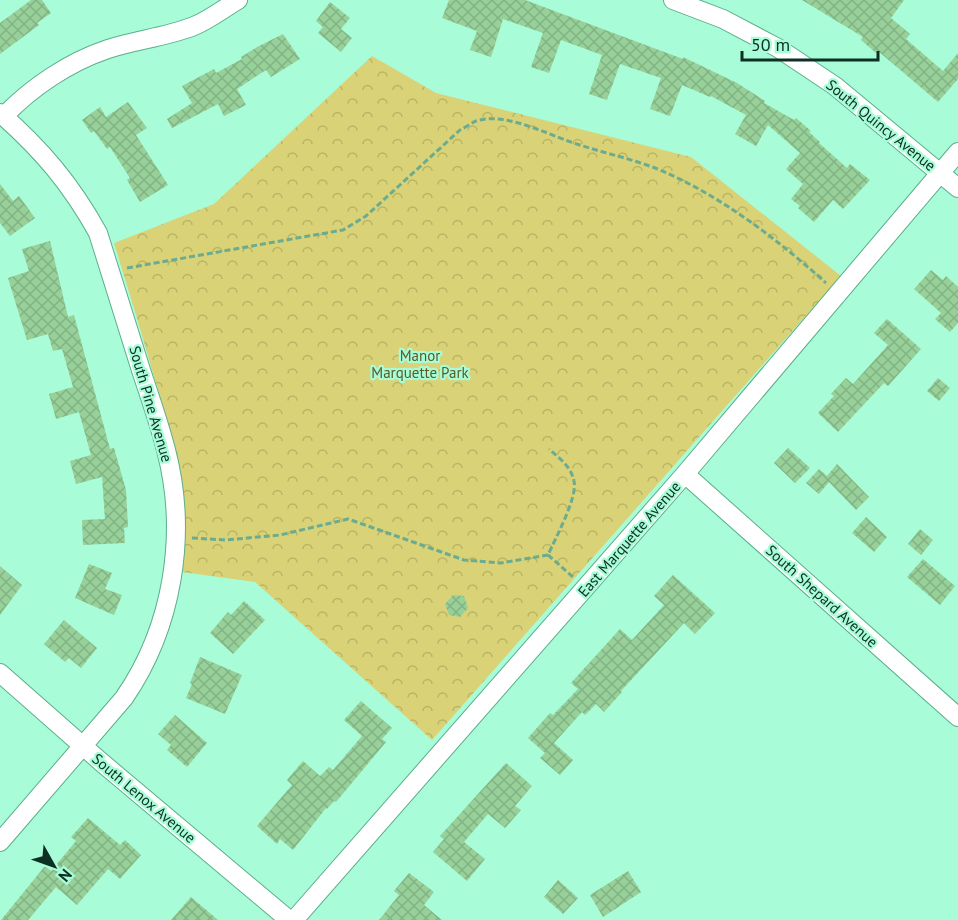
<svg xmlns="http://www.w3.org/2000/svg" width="958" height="920" font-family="'PT Sans',sans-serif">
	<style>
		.park { fill: url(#park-crowns) }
		.building { fill: url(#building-cross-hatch) }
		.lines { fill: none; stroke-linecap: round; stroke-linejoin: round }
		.minor-casing { stroke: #5bae8c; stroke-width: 20 }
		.path { stroke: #6bac90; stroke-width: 3; stroke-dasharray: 6 3; stroke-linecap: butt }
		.minor { stroke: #fff; stroke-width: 18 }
		.labels { text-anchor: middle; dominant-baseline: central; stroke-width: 4.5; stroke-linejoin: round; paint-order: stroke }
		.street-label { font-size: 15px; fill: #0c3023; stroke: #a8fcd7 }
		.park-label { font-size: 15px; fill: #5d5923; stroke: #a8fcd7 }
	</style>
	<defs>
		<pattern id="park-crowns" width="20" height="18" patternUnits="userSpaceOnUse" patternTransform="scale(1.5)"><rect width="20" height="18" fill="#d9d276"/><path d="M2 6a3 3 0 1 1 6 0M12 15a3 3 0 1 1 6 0" fill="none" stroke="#b9b566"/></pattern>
		<pattern id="building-cross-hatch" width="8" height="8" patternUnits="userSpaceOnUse" patternTransform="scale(1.5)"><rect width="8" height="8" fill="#98d099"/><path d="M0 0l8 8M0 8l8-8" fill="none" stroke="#82b384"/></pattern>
	</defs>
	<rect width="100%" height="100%" fill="#a8fcd7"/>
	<path class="park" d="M372,56L436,93L691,157L841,276L432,740L255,582L182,572C193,499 173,439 152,370C140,328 127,285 114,243L214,204Z"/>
	<path class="building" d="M31,0H42L51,13L37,23L39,25L0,54V23Z
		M449,0H525L683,59V57L737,83L765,101L764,103L794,120L796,118L811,131L809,132L820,142L819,143L847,168L850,164L870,180L843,209L833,200L814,222L798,208L800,206L791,199L803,184L786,169L800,153L768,125L756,146L735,134L746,115L711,96L710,97L682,85L670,116L650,109L661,78L620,64L607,100L589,94L602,55L561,40L549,73L531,67L543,33L503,19L491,57L470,50L477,31L442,18Z
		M802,0H904L891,18L910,34L906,39L943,71L958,53V79L938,102L878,51L876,53L861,40L863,37Z
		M330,2L350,18L341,29L352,38L341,52L318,33L323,27L316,21Z
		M283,34L300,59L271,77L266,70L237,89L246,105L224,116L218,104L172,128L167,119L192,103L182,86L214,69L216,73L242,59L241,57L257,47Z
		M128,102L147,128L136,135L168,185L140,202L127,180L130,178L110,147L107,149L94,131L91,133L82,120L100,107L106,117Z
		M0,184L13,201L19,196L35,218L10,236L0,223Z
		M50,241L68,317L74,315L110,449L114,448L126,490L128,527L124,528L125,543L83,545L82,520L105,519L102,477L76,484L70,461L91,455L79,412L56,419L49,394L73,387L62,349L53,351L48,334L27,340L8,278L29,271L22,249Z
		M931,270L943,280L946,276L958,287V323L950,332L935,319L941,313L914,289Z
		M887,319L921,349L888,386L884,383L838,432L818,413L834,396L831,394L846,378L853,384L888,345L874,333Z
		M938,378L950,388L939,401L927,391Z
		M788,448L810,468L795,483L774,463Z
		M837,464L869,497L856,510L829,482L819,494L806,483L819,469L827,476Z
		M866,517L887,537L874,552L852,533Z
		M920,529L933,540L921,555L908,544Z
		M923,559L955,586L940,605L907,577Z
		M89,564L112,573L105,589L122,595L114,615L75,598Z
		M0,566L22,585L0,615Z
		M673,575L715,613L695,634L684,623L621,691L622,692L604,712L596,704L585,715L582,712L554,743L573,760L560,775L540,758L545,753L528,738L550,713L553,715L578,689L571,683L620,629L632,640L664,605L654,596Z
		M453,595L464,596L468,608L460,617L449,615L445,604Z
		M244,601L265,620L233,654L210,633L228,612L231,615Z
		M64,620L97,648L81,668L69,658L65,662L44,644Z
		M200,657L242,675L225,714L186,698L192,684L190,683Z
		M361,701L392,728L382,739L386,742L336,802L334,801L327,809L326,808L293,850L280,839L277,844L257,826L292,785L287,780L303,761L320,776L329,767L333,770L362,736L344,720Z
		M175,715L207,743L187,767L167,750L171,745L158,734Z
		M506,763L532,786L515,806L521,810L505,828L488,814L464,842L485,859L467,881L433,852L444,839L440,836Z
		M88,818L120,845L125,840L141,855L120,879L108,869L77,905L56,887L28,920H1L45,866L51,871L76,841L71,837Z
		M628,871L641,892L603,917L590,895Z
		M409,873L434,892L424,905L442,920H379L399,895L394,891Z
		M558,880L578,898L563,914L544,897Z
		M191,897L218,920H171Z"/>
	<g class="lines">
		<defs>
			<path id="minor" d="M673,0L723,19L778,48L835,86L958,188
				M0,113C41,149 71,184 98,233C112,277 126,322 140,367C149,395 159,422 166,450C188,534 173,627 124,698L0,842
				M4,116C32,87 69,62 108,49C136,40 166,37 194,26C209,20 223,9 238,0
				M685,474L958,717
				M0,673L100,761L289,920
				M294,920L685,474L958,152"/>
		</defs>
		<use href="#minor" class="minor-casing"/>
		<path class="path" d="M127,268L343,230L366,216L460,130C465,128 471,123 476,121C503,112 543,132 568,141C598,152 631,158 660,170C721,196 777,239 826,283
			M192,538L226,540L280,535L348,519L464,560L501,563L548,555C555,539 578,497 574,481C571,466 559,458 549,449
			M548,555L573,577"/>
		<use href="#minor" class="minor"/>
	</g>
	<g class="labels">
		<g class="street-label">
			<text transform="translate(881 125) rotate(39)">South Quincy Avenue</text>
			<text transform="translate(151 404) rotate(74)">South Pine Avenue</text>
			<text transform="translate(629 539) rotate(-49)">East Marquette Avenue</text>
			<text transform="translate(822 596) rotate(42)">South Shepard Avenue</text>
			<text transform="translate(144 798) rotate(40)">South Lenox Avenue</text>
		</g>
		<g class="park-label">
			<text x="420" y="355">Manor<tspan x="420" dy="17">Marquette Park</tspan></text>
		</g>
	</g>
	<g transform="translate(54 866) rotate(130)" stroke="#a8fcd7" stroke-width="4.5" paint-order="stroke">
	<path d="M0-4.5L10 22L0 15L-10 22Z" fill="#0c3023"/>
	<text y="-9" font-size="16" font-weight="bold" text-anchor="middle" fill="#0c3023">N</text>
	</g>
	<path d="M742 51v9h136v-9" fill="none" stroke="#0c3023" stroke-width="3"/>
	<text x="751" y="51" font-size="18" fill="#0c3023" stroke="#a8fcd7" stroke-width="4.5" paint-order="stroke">50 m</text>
</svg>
